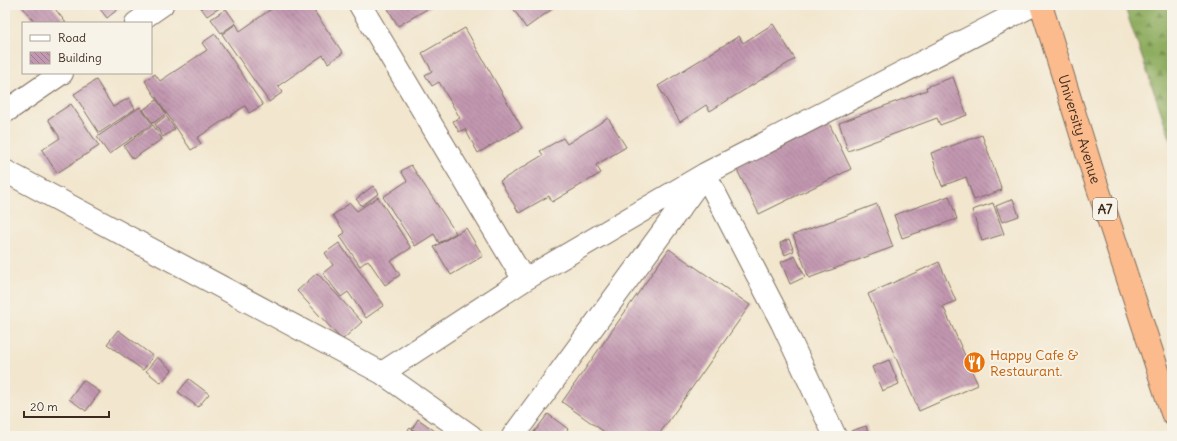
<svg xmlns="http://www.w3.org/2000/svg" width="1177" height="441" font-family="Delius,sans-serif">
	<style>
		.forest { fill: url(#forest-firs); stroke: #656c3f }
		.building { fill: url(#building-back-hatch) }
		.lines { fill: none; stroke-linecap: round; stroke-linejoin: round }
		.street-casing { stroke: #7b6c5c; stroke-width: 24 }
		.highway-casing { stroke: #7b6c5c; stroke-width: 24 }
		.street { stroke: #fff; stroke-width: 22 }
		.highway { stroke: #fbbb8d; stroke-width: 22 }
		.labels { text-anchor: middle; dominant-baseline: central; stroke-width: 4; stroke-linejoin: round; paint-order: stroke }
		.shield { fill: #f7f3e8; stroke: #73665b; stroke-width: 1 }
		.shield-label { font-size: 13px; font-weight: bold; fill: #3b2a1e }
		.street-label { font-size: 14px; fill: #3b2a1e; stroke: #f7f3e8 }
		.food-label { font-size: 14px; fill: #c56008; stroke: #f7f3e8; text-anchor: start }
	</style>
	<defs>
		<pattern id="forest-firs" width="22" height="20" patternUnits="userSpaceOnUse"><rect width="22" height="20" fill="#8fad60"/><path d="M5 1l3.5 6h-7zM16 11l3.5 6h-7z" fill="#768d4f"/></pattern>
		<pattern id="building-back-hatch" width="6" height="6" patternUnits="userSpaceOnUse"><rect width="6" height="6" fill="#c297b0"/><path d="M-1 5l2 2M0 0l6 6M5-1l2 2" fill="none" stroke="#9f7b8f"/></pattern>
	</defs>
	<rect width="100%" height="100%" fill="#f7f3e8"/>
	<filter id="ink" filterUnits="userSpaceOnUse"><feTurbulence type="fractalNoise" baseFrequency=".025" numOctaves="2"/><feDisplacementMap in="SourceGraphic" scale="8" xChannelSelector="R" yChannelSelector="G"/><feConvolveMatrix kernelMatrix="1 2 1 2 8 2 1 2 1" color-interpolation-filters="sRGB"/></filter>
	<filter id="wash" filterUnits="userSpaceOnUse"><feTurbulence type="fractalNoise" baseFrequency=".012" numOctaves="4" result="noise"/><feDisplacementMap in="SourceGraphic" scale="16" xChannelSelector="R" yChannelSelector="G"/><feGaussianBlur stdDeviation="0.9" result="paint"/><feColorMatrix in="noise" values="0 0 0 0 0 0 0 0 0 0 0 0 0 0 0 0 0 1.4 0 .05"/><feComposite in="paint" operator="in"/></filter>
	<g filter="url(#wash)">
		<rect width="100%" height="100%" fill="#f2e6ce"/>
		<path class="forest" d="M1124,5H1172V144Z"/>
		<g id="blocks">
			<path class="building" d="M21,5H52L66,23H35Z
				M104,5H123L107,18L100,9Z
				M199,5H224L207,16Z
				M277,5H310L343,53L328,63L323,55L278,86L283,92L269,102L222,34L236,24L240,31Z
				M386,5H434L398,26Z
				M511,5H550L552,9L526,28Z
				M226,9L236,23L221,33L211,19Z
				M773,24L795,59L710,111L706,105L680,122L658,86L739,36L743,43Z
				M465,28L522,128L478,153L465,129L459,132L453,121L460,118L439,82L432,86L425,75L432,71L422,53Z
				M215,34L263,105L249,113L245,106L197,138L201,144L191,150L145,81L155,74L160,81L207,50L202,43Z
				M953,77L967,115L940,125L937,118L848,151L839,123L927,90L926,87Z
				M96,80L113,107L129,98L135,109L99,133L74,94Z
				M157,100L166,114L153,123L143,110Z
				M71,104L99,146L57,173L42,150L60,138L48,119Z
				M140,107L152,124L109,154L97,137Z
				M166,116L175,129L163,137L155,124Z
				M608,118L626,147L596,165L601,173L552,202L549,196L519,213L500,181L543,155L540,151L563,138L567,144Z
				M828,121L851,169L759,214L735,166Z
				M153,125L162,139L133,159L124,146Z
				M982,135L1002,190L974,200L966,177L942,186L931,153Z
				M411,165L456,233L439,243L434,234L415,246L383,197L407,181L401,171Z
				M373,186L379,193L362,206L356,199Z
				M949,196L957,219L902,238L894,215Z
				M378,197L411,248L391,261L400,275L385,285L368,260L360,266L340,236L345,233L333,215L350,203L357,211Z
				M1013,199L1019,216L1002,222L996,206Z
				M993,203L1004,234L982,241L972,210Z
				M877,204L893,247L809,278L793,235Z
				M466,228L483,256L451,275L434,247Z
				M789,239L794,251L785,255L780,243Z
				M339,243L384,305L366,318L348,292L341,297L323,273L333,265L325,253Z
				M669,249L750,305L658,436H610L562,402Z
				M795,256L805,277L790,284L781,262Z
				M939,262L956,301L943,306L978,385L919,411L868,294Z
				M317,273L362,322L342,340L297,291Z
				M118,330L153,356L143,370L107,344Z
				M157,357L172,370L161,383L146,371Z
				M889,360L899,384L882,391L872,367Z
				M189,379L209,394L198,407L178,392Z
				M83,380L100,392L86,411L69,399Z
				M548,414L568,429L563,436H531Z
				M418,419L442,436H420L421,435L412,429Z
				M866,426L869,436H853L851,431Z
				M410,428L418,435V436H403Z"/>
		</g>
	</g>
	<g filter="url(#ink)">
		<use href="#blocks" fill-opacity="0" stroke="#7b6c5c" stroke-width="1"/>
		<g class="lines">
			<defs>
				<path id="street" d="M360,5L524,280
					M136,23L162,5
					M5,112L62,73
					M5,171L382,373L471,436
					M382,373L524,280L705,174L1033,5
					M513,436L705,174L782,323L835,436"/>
				<g id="highway">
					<path id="s1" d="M1041,5L1093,173L1172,413"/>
				</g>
			</defs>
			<use href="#street" class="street-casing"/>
			<use href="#highway" class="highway-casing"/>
			<use href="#street" class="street"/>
			<use href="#highway" class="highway"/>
		</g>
	</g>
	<defs>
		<symbol id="restaurant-disc" viewBox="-11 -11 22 22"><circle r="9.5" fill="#e8710a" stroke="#f7f3e8"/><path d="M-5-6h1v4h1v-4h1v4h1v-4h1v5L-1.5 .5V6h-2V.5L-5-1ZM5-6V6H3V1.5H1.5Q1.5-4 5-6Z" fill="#fff"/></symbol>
	</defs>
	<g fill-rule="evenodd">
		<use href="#restaurant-disc" x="962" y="350" width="25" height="25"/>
	</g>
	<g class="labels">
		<rect class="shield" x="1093" y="198" width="24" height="22" rx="3"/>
		<g class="shield-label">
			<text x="1105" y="209">A7</text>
		</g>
		<g class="street-label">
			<text stroke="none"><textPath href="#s1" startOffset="130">University Avenue</textPath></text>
		</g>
		<g class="food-label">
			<text x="990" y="355">Happy Cafe &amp;<tspan x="990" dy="16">Restaurant.</tspan></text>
		</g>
	</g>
	<rect width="1177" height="441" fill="none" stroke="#f7f3e8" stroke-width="20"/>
	<rect x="22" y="22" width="130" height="52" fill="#f7f3e8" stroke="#aca397"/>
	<rect x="30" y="35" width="20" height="6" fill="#ffffff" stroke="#aca397"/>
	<text x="58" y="42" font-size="12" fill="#3b2a1e">Road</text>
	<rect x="30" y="52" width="20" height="12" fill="url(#building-back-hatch)" stroke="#aca397"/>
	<text x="58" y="62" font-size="12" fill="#3b2a1e">Building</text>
	<path d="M24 411v6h85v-6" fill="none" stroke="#3b2a1e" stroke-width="2"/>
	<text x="30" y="411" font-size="12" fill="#3b2a1e" stroke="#f7f3e8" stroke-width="3" paint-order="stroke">20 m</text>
</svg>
